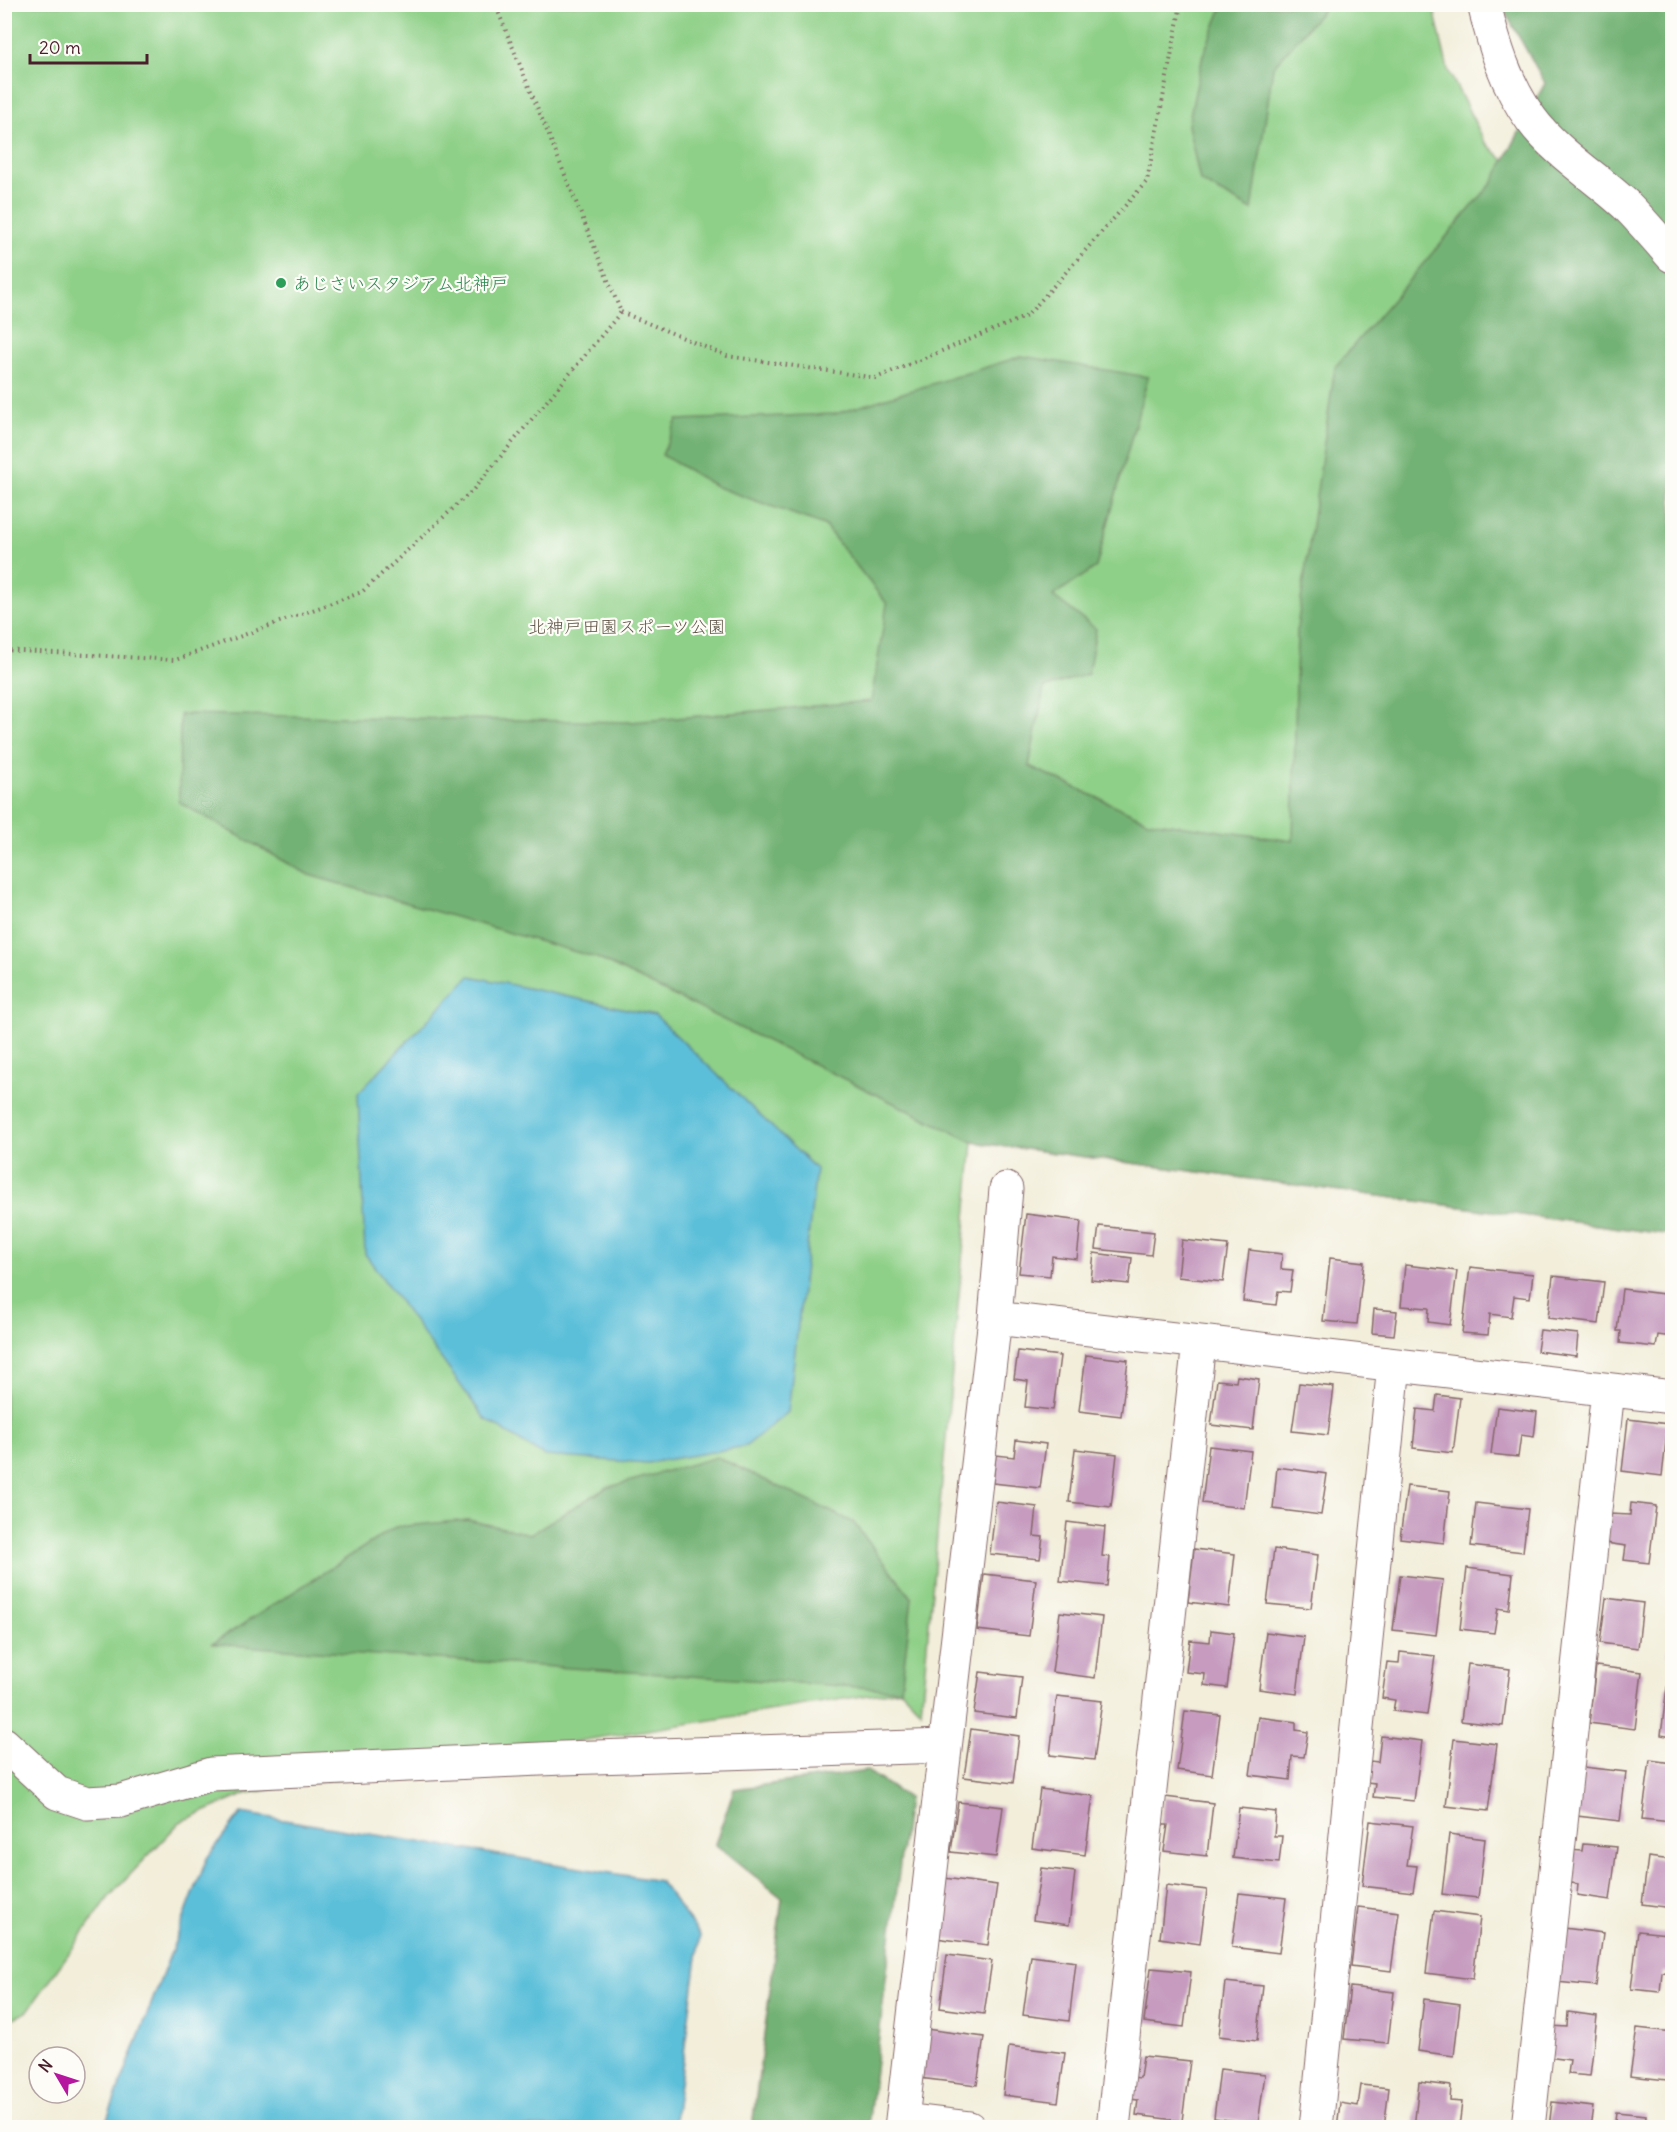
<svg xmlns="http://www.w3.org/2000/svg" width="1677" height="2132" font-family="Delius,'Klee One',sans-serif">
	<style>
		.green { fill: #8fd088; stroke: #6c785a; stroke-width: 1.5 }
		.forest { fill: #73b274; stroke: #5e6850; stroke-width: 1.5 }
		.water { fill: #5bbfd9; stroke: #526f82; stroke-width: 1.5 }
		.building { fill: #c69bbf }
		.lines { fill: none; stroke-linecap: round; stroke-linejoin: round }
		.minor-casing { stroke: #856768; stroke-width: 35 }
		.path { stroke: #856768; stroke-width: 4; stroke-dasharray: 1.5 4.5; stroke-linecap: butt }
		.minor { stroke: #fff; stroke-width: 33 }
		.leisure-dot { fill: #2e9e5b; stroke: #fdfcf7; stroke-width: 2 }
		.labels { text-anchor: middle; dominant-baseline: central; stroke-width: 4.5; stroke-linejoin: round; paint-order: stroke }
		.leisure-label { font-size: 18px; fill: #27864d; stroke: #fdfcf7; text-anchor: start }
		.park-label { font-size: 18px; fill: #5f5447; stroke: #fdfcf7 }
	</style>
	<rect width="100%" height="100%" fill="#fdfcf7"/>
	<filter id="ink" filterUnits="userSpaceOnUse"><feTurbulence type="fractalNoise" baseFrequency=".0167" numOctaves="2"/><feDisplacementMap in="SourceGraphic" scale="12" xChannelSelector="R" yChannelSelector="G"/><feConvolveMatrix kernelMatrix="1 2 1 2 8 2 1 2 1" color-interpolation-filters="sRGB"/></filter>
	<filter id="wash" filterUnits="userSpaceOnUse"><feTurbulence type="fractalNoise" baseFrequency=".008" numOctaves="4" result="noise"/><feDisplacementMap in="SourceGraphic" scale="24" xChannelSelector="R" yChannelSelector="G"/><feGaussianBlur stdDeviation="1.35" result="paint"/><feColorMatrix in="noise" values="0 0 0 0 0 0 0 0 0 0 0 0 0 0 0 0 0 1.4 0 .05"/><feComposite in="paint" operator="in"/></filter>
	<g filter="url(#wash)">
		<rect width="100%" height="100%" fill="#f2eeda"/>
		<path class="green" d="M4,5H1433L1448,70L1485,142L1539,194L1672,1235L973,1142L921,1711L901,1690L248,1793L180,1822L109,1897L27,2012L5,2022Z"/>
		<path class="forest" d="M1223,5H1327L1273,67L1252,210L1200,181L1188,125L1203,55Z
			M1501,5H1672V1235L973,1142L597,958L309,875L179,802L180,714L631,722L871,701L887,604L824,525L717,487L662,455L677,420L835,414L1022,356L1148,377L1096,567L1053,596L1096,629L1088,674L1044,688L1029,766L1148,821L1293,841L1297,628L1335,367L1493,182L1545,83Z
			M717,1457L853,1522L912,1598L901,1690L212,1644L395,1527L468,1520L530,1534L606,1488Z
			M867,1771L908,1798L868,2127H752L782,1898L715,1844L734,1789Z"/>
		<path class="water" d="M470,976L655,1015L816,1169L788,1412L746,1446L648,1463L544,1456L485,1419L365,1254L358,1093Z
			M241,1813L660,1881L700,1935L674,2127H104L207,1858Z"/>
		<g id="blocks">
			<path class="building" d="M1026,1214L1081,1221L1077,1259L1052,1256L1050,1276L1019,1273Z
				M1099,1226L1154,1232L1151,1255L1096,1249Z
				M1182,1240L1228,1245L1223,1282L1178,1277Z
				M1249,1250L1282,1254L1281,1269L1293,1270L1290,1292L1278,1291L1276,1305L1243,1301Z
				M1094,1253L1132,1258L1129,1284L1091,1280Z
				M1330,1258L1364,1262L1357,1324L1323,1321Z
				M1405,1265L1457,1271L1450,1325L1428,1322L1429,1308L1401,1306Z
				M1470,1267L1533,1274L1530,1298L1514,1296L1511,1317L1490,1314L1488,1335L1462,1333Z
				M1553,1276L1604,1282L1599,1324L1548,1318Z
				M1622,1289L1672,1295V1337L1658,1335L1656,1347L1620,1343L1621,1331H1617Z
				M1374,1309L1397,1311L1394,1335L1372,1333Z
				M1540,1330L1578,1334L1576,1356L1537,1351Z
				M1018,1351L1060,1356L1053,1410L1025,1407L1028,1381L1014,1379Z
				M1086,1355L1128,1360L1121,1416L1079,1411Z
				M1237,1376L1259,1379L1253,1430L1211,1425L1217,1380L1236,1382Z
				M1299,1383L1334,1387L1328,1435L1292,1431Z
				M1437,1395L1460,1398L1453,1453L1413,1448L1417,1409L1435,1411Z
				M1497,1407L1537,1412L1534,1437L1521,1435L1518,1457L1491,1454Z
				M1628,1419L1668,1424L1662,1476L1622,1471Z
				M1016,1440L1046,1444L1040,1488L993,1483L996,1455L1014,1457Z
				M1209,1446L1251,1451L1244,1508L1202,1503Z
				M1075,1449L1117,1454L1111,1507L1069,1502Z
				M1277,1467L1327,1474L1321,1515L1273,1509Z
				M1407,1486L1450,1491L1444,1543L1400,1538Z
				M996,1502L1037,1507L1034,1536L1043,1537L1040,1559L990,1554Z
				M1476,1503L1528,1509L1523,1552L1471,1546Z
				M1631,1503L1656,1506L1649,1563L1624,1560L1626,1546L1606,1543L1609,1514L1630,1515Z
				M1067,1522L1105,1527L1102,1556L1110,1557L1107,1586L1060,1581Z
				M1194,1549L1235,1554L1229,1607L1188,1602Z
				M1274,1549L1318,1555L1311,1608L1267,1604Z
				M1467,1568L1513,1574L1509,1610L1498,1608L1494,1633L1460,1629Z
				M984,1574L1036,1580L1029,1636L977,1630Z
				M1400,1575L1443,1580L1436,1635L1393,1630Z
				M1606,1598L1643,1603L1638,1648L1600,1643Z
				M1060,1612L1102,1617L1095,1678L1052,1672Z
				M1211,1630L1234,1633L1227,1688L1204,1685L1205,1674L1186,1672L1190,1640L1210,1642Z
				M1266,1632L1304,1637L1297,1694L1259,1689Z
				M1671,1633H1672V1655H1668Z
				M1400,1652L1435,1656L1427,1715L1393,1711L1395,1700L1382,1698L1387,1662L1399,1663Z
				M1468,1664L1510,1669L1503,1726L1461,1721Z
				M1596,1666L1642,1672L1635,1729L1589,1723Z
				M980,1672L1022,1677L1017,1718L974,1713Z
				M1667,1687H1672V1737L1661,1735Z
				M1057,1696L1102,1701L1094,1760L1050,1755Z
				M1185,1711L1220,1715L1212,1775L1177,1770Z
				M1258,1717L1296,1722V1730L1308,1732L1304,1757L1292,1756L1290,1780L1250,1775Z
				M971,1729L1019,1736L1013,1783L964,1777Z
				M1381,1736L1422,1741L1414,1801L1373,1797L1375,1783L1367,1782L1370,1761L1378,1762Z
				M1454,1739L1497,1744L1488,1811L1446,1806Z
				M1650,1760L1672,1763V1822L1642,1819Z
				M1583,1767L1626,1772L1620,1821L1577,1816Z
				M1040,1789L1093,1796L1085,1855L1032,1848Z
				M1165,1797L1213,1803L1207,1856L1164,1851L1168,1825H1161Z
				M958,1802L1003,1807L996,1857L951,1852Z
				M1239,1808L1276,1812L1274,1836H1282L1279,1863L1233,1858Z
				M1370,1821L1413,1826L1407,1865L1417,1866L1413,1892L1362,1886Z
				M1449,1834L1485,1839L1478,1898L1442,1894Z
				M1583,1844L1617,1847L1610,1900L1577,1895L1578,1884L1564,1882L1568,1850L1582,1851Z
				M1648,1857L1672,1860V1908L1642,1904Z
				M1041,1868L1075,1872L1069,1925L1033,1920Z
				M944,1878L997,1885L988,1945L936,1938Z
				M1166,1885L1207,1890L1200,1944L1160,1938Z
				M1239,1893L1286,1898L1279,1953L1232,1947Z
				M1358,1907L1399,1912L1391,1971L1351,1966Z
				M1434,1911L1480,1917L1473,1979L1426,1973Z
				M1564,1928L1603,1933L1596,1986L1557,1982Z
				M1638,1931L1667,1934L1666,1937L1672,1938V1973L1662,1972L1660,1992L1631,1989Z
				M947,1955L992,1961L984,2014L940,2008Z
				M1031,1956L1076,1962L1069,2021L1023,2015Z
				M1151,1968L1191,1972L1184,2027L1144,2022Z
				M1225,1982L1263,1986L1257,2041L1219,2036Z
				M1350,1987L1394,1992L1388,2043L1344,2039Z
				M1424,1999L1460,2004L1454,2056L1418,2051Z
				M1568,2012L1597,2016L1590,2076L1568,2074L1570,2060L1547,2057L1550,2026L1567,2027Z
				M1637,2028L1672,2032L1667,2080L1630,2076Z
				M926,2029L984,2037L977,2085L919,2078Z
				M1009,2046L1065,2053L1058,2102L1003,2095Z
				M1143,2056L1190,2061L1182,2121L1136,2115L1138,2100L1130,2099L1132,2077L1140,2078Z
				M1220,2069L1265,2074L1258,2124L1214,2118Z
				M1419,2082L1451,2086L1450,2101L1462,2102L1459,2128H1414Z
				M1361,2085L1389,2088L1384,2128H1337L1340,2103L1358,2106Z
				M1552,2102L1593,2107L1590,2128H1549Z
				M1616,2112L1646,2115L1645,2128H1614Z"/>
		</g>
	</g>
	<g filter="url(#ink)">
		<use href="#blocks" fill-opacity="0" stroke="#856768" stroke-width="1.5"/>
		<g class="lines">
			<defs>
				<path id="minor" d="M1484,4C1494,45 1506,85 1531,119C1555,152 1596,177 1626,205C1642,221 1657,239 1672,256
					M995,1318L1672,1397
					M4,1744L57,1793L87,1803L121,1801L211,1774L563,1758L945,1746
					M902,2120L969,2128
					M901,2128L995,1318L1006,1189
					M1113,2128L1199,1342
					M1316,2128L1394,1365
					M1528,2128L1608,1390"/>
			</defs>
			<use href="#minor" class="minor-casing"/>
			<path class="path" d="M621,312L727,356L876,378L1027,316L1147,181L1181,4
				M4,650L175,660L362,592L472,491L621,312L495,4"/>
			<use href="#minor" class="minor"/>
		</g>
	</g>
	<circle class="leisure-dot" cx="281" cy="283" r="6"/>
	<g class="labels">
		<g class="leisure-label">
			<text x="293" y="283">あじさいスタジアム北神戸</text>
		</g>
		<g class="park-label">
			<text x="627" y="626">北神戸田園スポーツ公園</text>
		</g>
	</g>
	<rect width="1677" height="2132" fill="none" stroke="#fdfcf7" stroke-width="24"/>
	<g transform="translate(57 2075) rotate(309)"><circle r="28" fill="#fdfcf7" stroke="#b5a4a5" stroke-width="1.5"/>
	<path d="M0-4.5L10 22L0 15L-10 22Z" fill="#b5179e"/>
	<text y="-9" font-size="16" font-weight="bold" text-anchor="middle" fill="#4a1f2b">N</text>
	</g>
	<path d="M30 54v9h117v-9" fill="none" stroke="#4a1f2b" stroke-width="3"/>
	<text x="39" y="54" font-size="18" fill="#4a1f2b" stroke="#fdfcf7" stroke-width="4.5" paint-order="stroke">20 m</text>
</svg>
